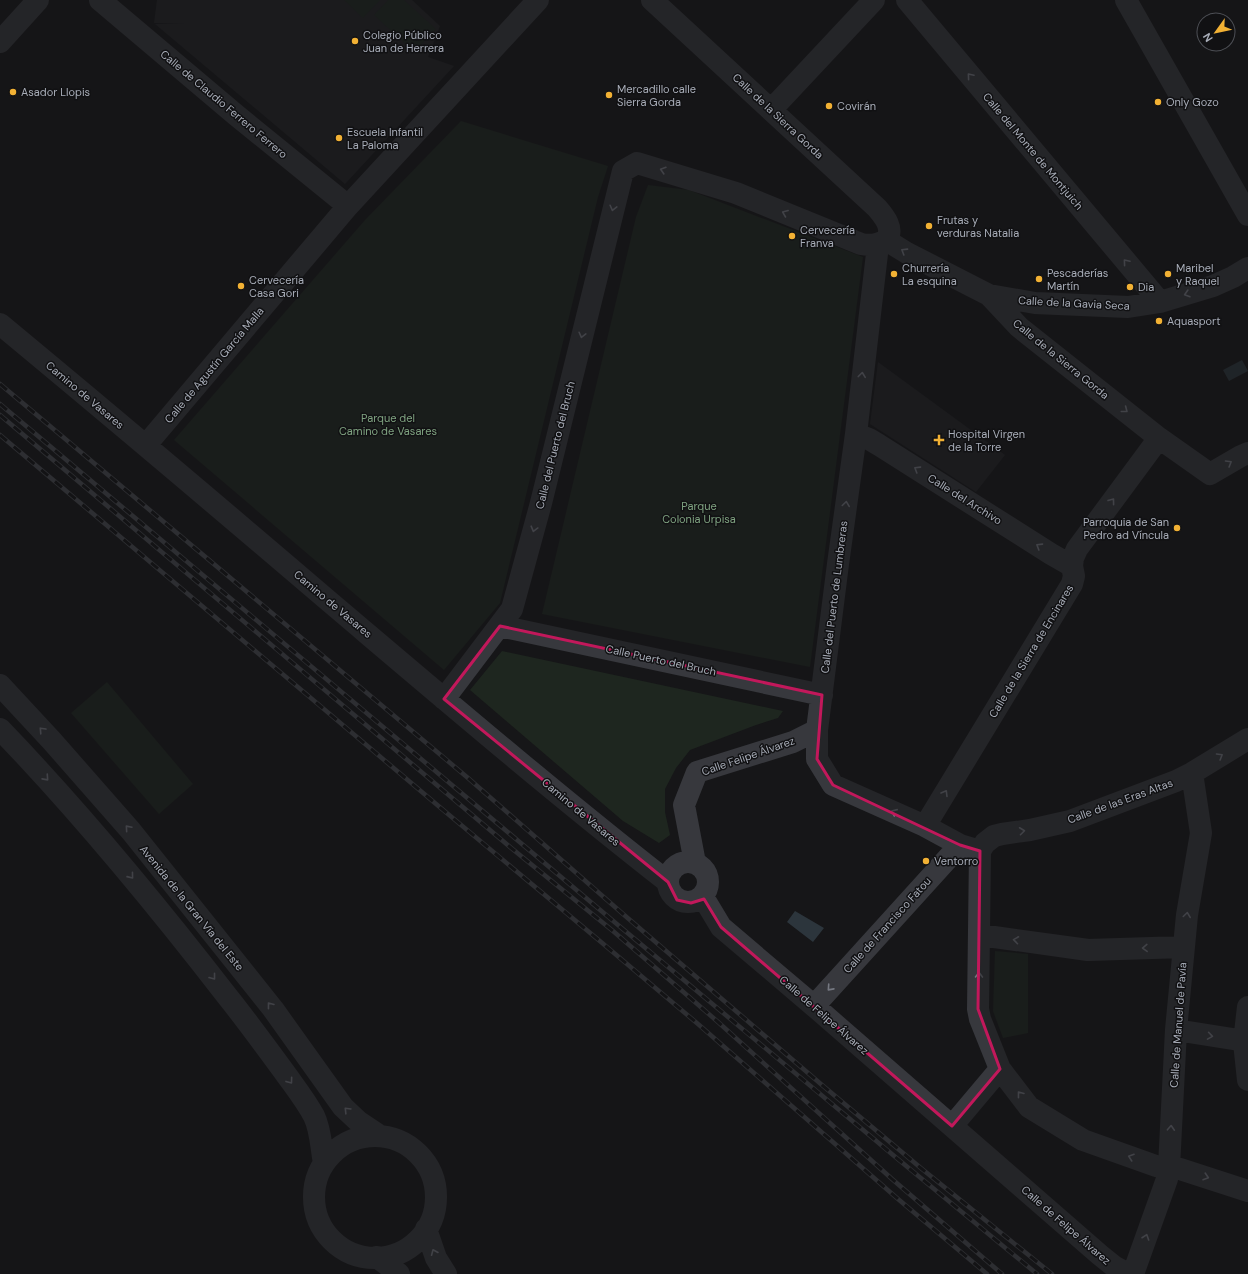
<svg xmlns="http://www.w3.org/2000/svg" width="1248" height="1274" font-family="'DM Sans',sans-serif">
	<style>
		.built { fill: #222225 }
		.green { fill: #1e261f }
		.water { fill: #2c353c }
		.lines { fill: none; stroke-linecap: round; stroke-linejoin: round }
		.minor { stroke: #37383d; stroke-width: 22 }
		.rail-casing { stroke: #4a4c52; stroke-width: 4.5 }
		.rail { stroke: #111113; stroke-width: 3; stroke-dasharray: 9; stroke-linecap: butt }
		.oneway { stroke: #757881 }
		.marked { fill: none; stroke: #c2185b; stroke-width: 3; stroke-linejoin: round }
		.poi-dot { fill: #f2b134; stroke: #111113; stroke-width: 1.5 }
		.labels { text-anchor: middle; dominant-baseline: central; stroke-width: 3; stroke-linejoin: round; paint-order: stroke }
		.poi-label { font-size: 11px; fill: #a8adb8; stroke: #111113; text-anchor: start }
		.street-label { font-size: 11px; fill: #a8adb8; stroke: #111113 }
		.park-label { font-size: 11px; fill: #7fa381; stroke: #111113 }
	</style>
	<rect width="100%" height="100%" fill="#161618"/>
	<path class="built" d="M157,0H412L440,26L428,57L454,66L345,184L155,24H184L154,23Z
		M878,362L1005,455L976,492L870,424Z"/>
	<path class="green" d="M344,0H380L363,18Z
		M388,0H404L436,29L414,52L374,15Z
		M461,121L608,166L598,197L500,603L444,670L174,440L365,220Z
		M648,185L689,190L863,257L810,667L542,614L636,217Z
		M502,651L783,711L778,718L756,725L690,750L676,768L665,789V812L670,835L659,843L623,821L470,690Z
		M107,682L193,784L159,814L71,713Z
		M995,951L1028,954V1033L1003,1038L993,1011Z"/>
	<path class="water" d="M1242,360L1248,371L1229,381L1223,370Z
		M795,911L824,928L813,942L787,922Z"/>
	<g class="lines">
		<path class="minor" d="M100,0L236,115L348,206
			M652,0L877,208C884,216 895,229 886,240
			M907,0L1160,302
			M1126,0L1248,215
			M0,42L38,0
			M771,110L874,0
			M878,245L856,434L838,564L817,730V759L833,785L925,826L960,845L980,851
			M989,295L1035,303L1128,307L1160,302L1213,286L1233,277L1248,268
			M0,324C111,416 221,509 331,603C442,697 553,792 668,882
			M856,434L869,439L879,445L1051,554L1072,566
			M146,445L348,206L538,0
			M500,626L822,695
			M0,685L52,741L131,831L273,1009L343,1107L359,1122L377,1134
			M444,699L512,609L541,503L623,171L637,163L736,193L861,244C871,246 878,245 886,240L907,253L989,295L1019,327L1159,438L1210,474L1241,456L1248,453
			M0,729C81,813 155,903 227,996C247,1021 266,1047 285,1073C295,1087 306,1101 314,1116C321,1130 321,1148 324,1163
			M1248,739L1192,773L1176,781L1070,821L1030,830L1002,834L994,836L985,843L980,851L978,1009L980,1019L1000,1069L1029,1107L1083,1140L1156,1166L1180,1169L1248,1191
			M925,826L1072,584L1074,576L1072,566L1073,558L1077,549L1159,438
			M668 882a20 20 0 1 1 40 0a20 20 0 1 1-40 0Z
			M695,863L684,805L697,772L793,742L817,730
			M703,897L721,927L814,1006L1100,1255L1115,1267L1128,1274
			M980,935L1088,950L1184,947
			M814,1006L960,845
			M1248,1007L1244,1042L1248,1080
			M1176,1030L1239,1040L1244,1042
			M952,1126L1000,1069
			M314 1197a61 61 0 1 1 122 0a61 61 0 1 1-122 0Z
			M426,1229L436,1258L446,1274
			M377,1257L399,1274
			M1133,1274L1167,1179L1169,1167L1176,1030L1187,915L1201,833L1192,773"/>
		<defs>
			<path id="rail" d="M0,384L468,778L623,914L822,1085L922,1169L1052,1274
				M0,404L618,925L899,1160L1037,1274
				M0,415L510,847L613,931L718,1022L892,1179L1002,1274
				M0,435L442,809L601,942L698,1024L898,1199L987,1274"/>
		</defs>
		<use href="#rail" class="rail-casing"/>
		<use href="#rail" class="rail"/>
	</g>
	<defs><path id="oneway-chevron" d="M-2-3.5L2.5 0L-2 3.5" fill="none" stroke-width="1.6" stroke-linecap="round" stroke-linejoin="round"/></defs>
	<g class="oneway">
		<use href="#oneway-chevron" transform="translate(970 76) rotate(-130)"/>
		<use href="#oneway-chevron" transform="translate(663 170) rotate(-163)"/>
		<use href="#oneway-chevron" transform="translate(613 208) rotate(104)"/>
		<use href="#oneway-chevron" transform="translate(785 213) rotate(-158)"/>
		<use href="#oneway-chevron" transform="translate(904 251) rotate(-148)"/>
		<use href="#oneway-chevron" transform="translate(1126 262) rotate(-130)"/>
		<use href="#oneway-chevron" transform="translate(1187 294) rotate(163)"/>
		<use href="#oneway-chevron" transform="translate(582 335) rotate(104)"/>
		<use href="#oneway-chevron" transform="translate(862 375) rotate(-83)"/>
		<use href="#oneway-chevron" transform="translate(1125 410) rotate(38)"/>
		<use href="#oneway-chevron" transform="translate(1229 463) rotate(-31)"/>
		<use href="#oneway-chevron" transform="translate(917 469) rotate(-148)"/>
		<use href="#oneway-chevron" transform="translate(1112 501) rotate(-53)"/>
		<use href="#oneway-chevron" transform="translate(846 504) rotate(-82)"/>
		<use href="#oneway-chevron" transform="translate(534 529) rotate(105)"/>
		<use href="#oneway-chevron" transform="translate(1039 546) rotate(-148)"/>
		<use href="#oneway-chevron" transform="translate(42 730) rotate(-133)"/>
		<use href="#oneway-chevron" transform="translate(1220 756) rotate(-31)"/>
		<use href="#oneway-chevron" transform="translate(46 778) rotate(48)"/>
		<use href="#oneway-chevron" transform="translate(945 793) rotate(-59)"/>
		<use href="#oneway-chevron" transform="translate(894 812) rotate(-156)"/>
		<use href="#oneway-chevron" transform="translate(128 828) rotate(-131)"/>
		<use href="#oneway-chevron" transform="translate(1022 831) rotate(-7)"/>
		<use href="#oneway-chevron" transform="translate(131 876) rotate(51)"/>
		<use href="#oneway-chevron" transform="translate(1187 915) rotate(-82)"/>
		<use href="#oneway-chevron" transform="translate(1016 940) rotate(-172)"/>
		<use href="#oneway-chevron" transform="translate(1145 948) rotate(178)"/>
		<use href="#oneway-chevron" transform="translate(979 975) rotate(-89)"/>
		<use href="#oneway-chevron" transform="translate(213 977) rotate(52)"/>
		<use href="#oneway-chevron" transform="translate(830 988) rotate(132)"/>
		<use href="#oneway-chevron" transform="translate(270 1005) rotate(-128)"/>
		<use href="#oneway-chevron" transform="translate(1210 1036) rotate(9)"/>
		<use href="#oneway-chevron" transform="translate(290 1081) rotate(54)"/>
		<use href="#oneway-chevron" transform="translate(1020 1094) rotate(-128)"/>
		<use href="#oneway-chevron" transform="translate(347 1110) rotate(-134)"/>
		<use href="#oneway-chevron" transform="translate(1171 1128) rotate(-87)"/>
		<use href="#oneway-chevron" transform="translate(1131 1157) rotate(-161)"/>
		<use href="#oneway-chevron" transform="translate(1206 1177) rotate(18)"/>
		<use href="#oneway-chevron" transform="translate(1146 1237) rotate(-71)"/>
		<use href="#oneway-chevron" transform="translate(434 1252) rotate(-113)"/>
	</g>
	<path d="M0 0H1248V1274H0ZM500,626L822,695L817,759L833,785L960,845L980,851L978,1009L1000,1069L952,1126L721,927L704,899L691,903L677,900L668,882L444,699Z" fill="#161618" fill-opacity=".55" fill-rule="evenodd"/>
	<path class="marked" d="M500,626L822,695L817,759L833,785L960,845L980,851L978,1009L1000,1069L952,1126L721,927L704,899L691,903L677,900L668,882L444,699Z"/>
	<g class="poi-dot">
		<circle cx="355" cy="41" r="4"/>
		<circle cx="13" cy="92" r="4"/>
		<circle cx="609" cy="95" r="4"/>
		<circle cx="1158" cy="102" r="4"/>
		<circle cx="829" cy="106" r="4"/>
		<circle cx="339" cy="138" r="4"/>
		<circle cx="929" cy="226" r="4"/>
		<circle cx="792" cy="236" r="4"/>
		<circle cx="894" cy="274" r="4"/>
		<circle cx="1168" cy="274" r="4"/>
		<circle cx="1039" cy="279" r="4"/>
		<circle cx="241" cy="286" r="4"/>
		<circle cx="1130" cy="287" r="4"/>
		<circle cx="1159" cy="321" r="4"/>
		<path d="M937 434h4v4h4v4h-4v4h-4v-4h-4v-4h4z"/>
		<circle cx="1177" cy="528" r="4"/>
		<circle cx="926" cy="861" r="4"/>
	</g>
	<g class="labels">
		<g class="poi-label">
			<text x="363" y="35">Colegio Público<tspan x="363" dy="13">Juan de Herrera</tspan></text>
			<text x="617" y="89">Mercadillo calle<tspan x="617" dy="13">Sierra Gorda</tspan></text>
			<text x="21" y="92">Asador Llopis</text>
			<text x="1166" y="102">Only Gozo</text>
			<text x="837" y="106">Covirán</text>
			<text x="347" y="132">Escuela Infantil<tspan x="347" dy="13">La Paloma</tspan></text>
			<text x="937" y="220">Frutas y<tspan x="937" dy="13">verduras Natalia</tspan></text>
			<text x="800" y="230">Cervecería<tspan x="800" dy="13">Franva</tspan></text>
			<text x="902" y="268">Churrería<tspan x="902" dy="13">La esquina</tspan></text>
			<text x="1176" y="268">Maribel<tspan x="1176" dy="13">y Raquel</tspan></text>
			<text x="1047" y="273">Pescaderías<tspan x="1047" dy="13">Martín</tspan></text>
			<text x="249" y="280">Cervecería<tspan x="249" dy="13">Casa Gori</tspan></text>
			<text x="1138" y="287">Dia</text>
			<text x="1167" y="321">Aquasport</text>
			<text x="948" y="434">Hospital Virgen<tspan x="948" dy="13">de la Torre</tspan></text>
			<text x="1169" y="522" text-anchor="end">Parroquia de San<tspan x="1169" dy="13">Pedro ad Víncula</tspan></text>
			<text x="934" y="861">Ventorro</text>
		</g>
		<g class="street-label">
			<text transform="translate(224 104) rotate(40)">Calle de Claudio Ferrero Ferrero</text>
			<text transform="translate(778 116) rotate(43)">Calle de la Sierra Gorda</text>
			<text transform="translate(1033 151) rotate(50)">Calle del Monte de Montjuich</text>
			<text transform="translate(1074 303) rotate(3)">Calle de la Gavia Seca</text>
			<text transform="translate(1061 359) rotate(39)">Calle de la Sierra Gorda</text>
			<text transform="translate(214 365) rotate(-50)">Calle de Agustín García Malla</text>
			<text transform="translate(85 395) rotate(40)">Camino de Vasares</text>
			<text transform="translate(555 445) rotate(-76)">Calle del Puerto del Bruch</text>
			<text transform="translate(965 499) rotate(32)">Calle del Archivo</text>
			<text transform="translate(834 597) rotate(-83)">Calle del Puerto de Lumbreras</text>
			<text transform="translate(333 604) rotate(40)">Camino de Vasares</text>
			<text transform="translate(1031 651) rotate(-59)">Calle de la Sierra de Encinares</text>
			<text transform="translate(661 660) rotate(12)">Calle Puerto del Bruch</text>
			<text transform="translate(748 756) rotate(-19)">Calle Felipe Álvarez</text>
			<text transform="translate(1120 801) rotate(-20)">Calle de las Eras Altas</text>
			<text transform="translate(581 812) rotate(40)">Camino de Vasares</text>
			<text transform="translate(192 908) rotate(51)">Avenida de la Gran Vía del Este</text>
			<text transform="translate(887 925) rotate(-48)">Calle de Francisco Fatou</text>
			<text transform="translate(824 1015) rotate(41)">Calle de Felipe Álvarez</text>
			<text transform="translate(1178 1025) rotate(-86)">Calle de Manuel de Pavía</text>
			<text transform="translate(1066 1225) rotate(41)">Calle de Felipe Álvarez</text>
		</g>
		<g class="park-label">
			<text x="388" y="418">Parque del<tspan x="388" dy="13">Camino de Vasares</tspan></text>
			<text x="699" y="506">Parque<tspan x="699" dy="13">Colonia Urpisa</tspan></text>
		</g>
	</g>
	<g transform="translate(1216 32) rotate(237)"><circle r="19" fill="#111113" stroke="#4d4f55"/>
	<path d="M0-3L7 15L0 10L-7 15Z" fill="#f2b134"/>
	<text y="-6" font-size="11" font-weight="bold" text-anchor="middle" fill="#a8adb8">N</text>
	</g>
</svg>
